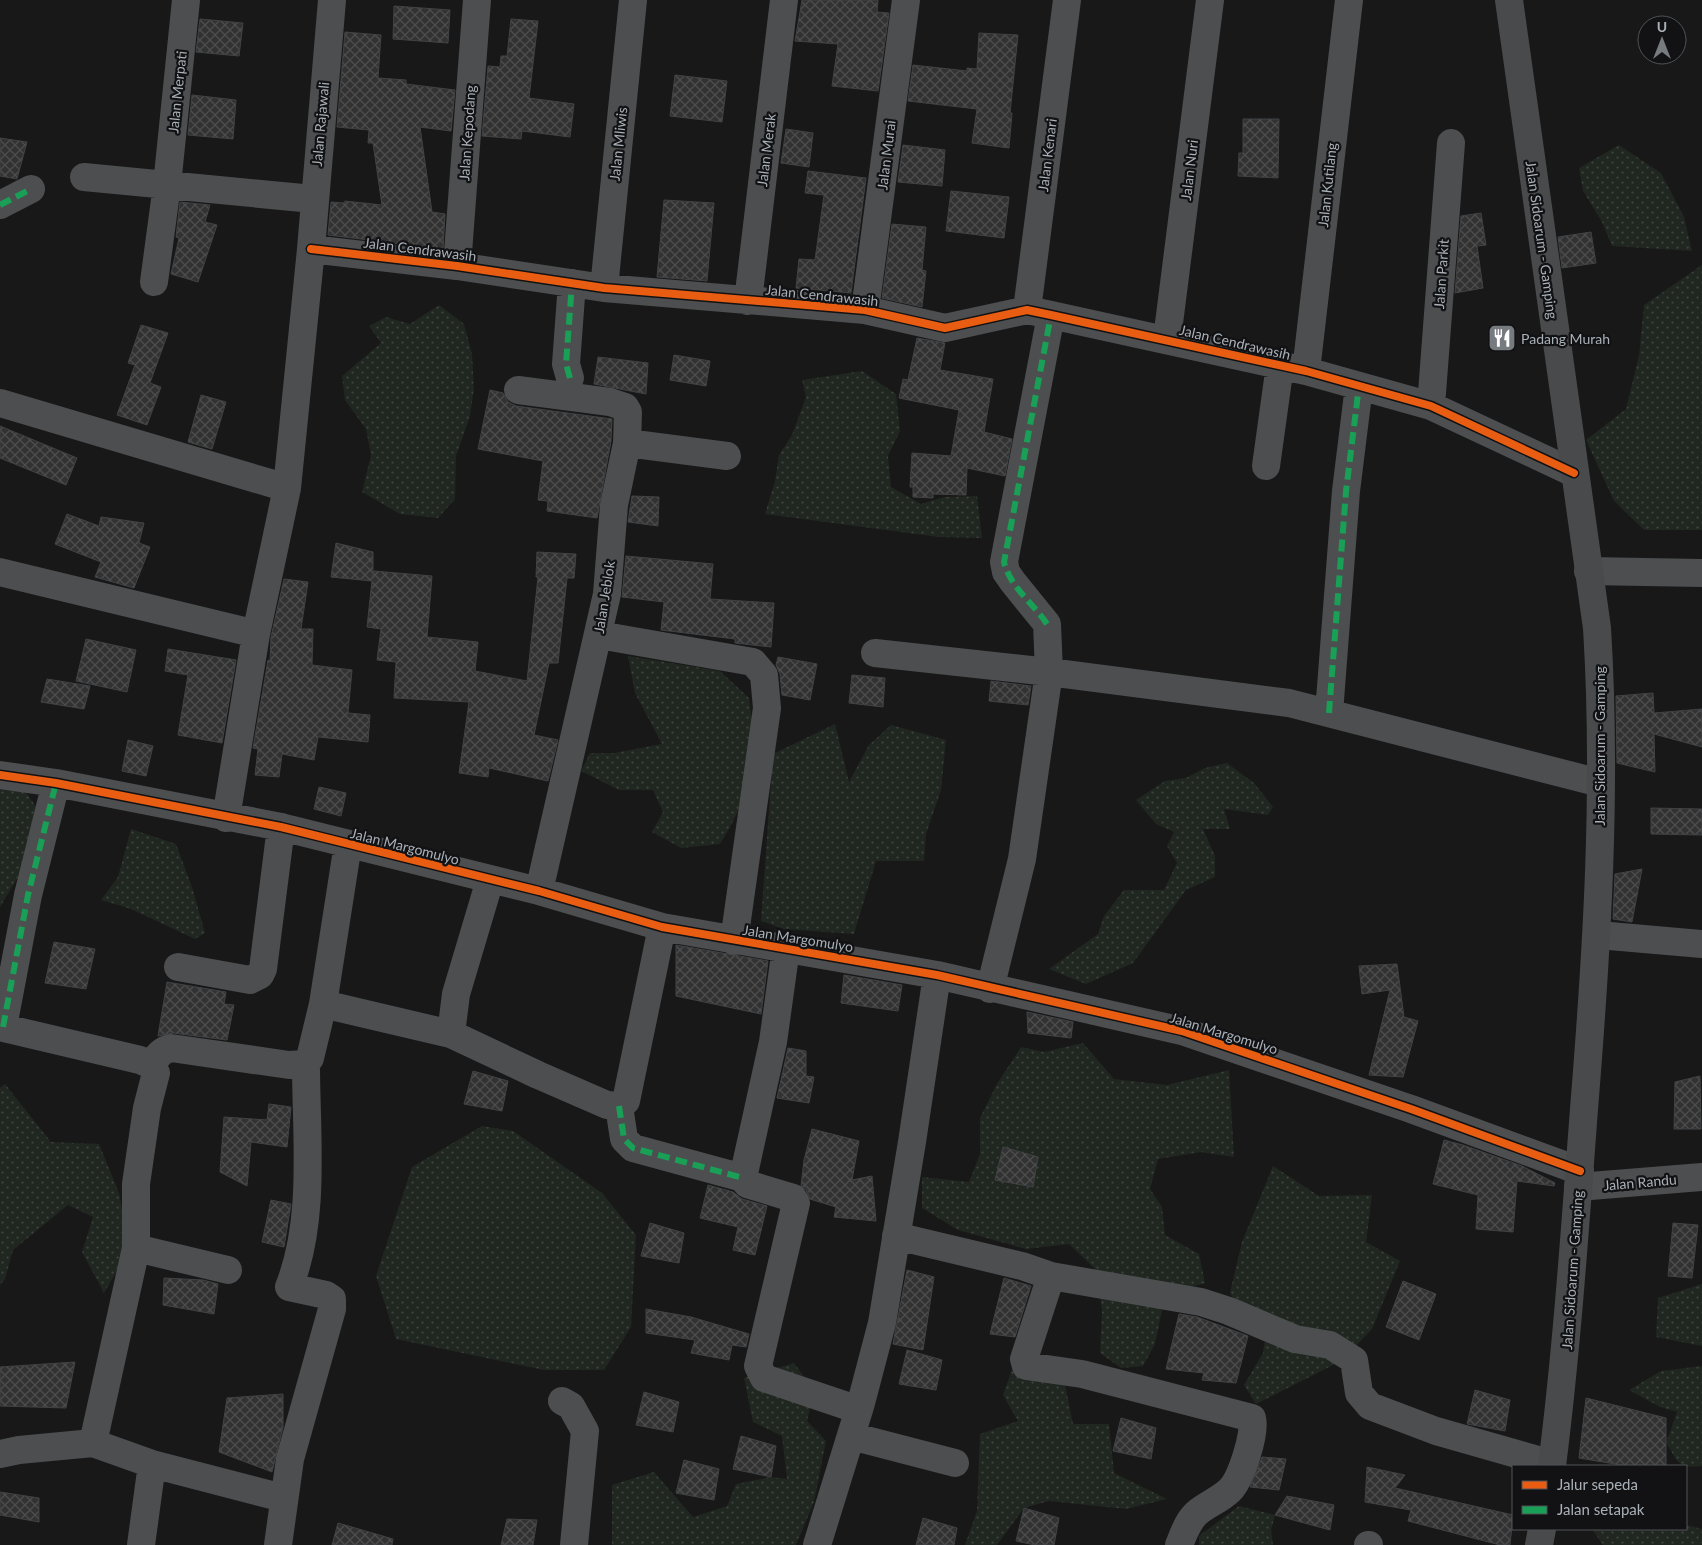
<svg xmlns="http://www.w3.org/2000/svg" width="1702" height="1545" font-family="Lato,sans-serif">
	<style>
		.grass { fill: url(#grass-dots) }
		.building { fill: url(#building-cross-hatch); stroke: #404244 }
		.lines { fill: none; stroke-linecap: round; stroke-linejoin: round }
		.minor { stroke: #4c4e50; stroke-width: 28 }
		.major { stroke: #494a4c; stroke-width: 28 }
		.quiet { stroke: #1a9f57; stroke-width: 6; stroke-dasharray: 12 6; stroke-linecap: butt }
		.cycleway-casing { stroke: #121214; stroke-width: 11 }
		.cycleway { stroke: #e95d12; stroke-width: 8 }
		.labels { text-anchor: middle; dominant-baseline: central; stroke-width: 4.5; stroke-linejoin: round; paint-order: stroke }
		.street-label { font-size: 14px; fill: #a9b1b8; stroke: #121214 }
		.poi-label { font-size: 14px; fill: #a9b1b8; stroke: #121214; text-anchor: start }
	</style>
	<defs>
		<pattern id="grass-dots" width="8" height="8" patternUnits="userSpaceOnUse" patternTransform="scale(1.25)"><rect width="8" height="8" fill="#202620"/><path d="M2 2h.1M6 6h.1" fill="none" stroke="#3e433e" stroke-width="1.8" stroke-linecap="round"/></pattern>
		<pattern id="building-cross-hatch" width="8" height="8" patternUnits="userSpaceOnUse" patternTransform="scale(1.25)"><rect width="8" height="8" fill="#323233"/><path d="M0 0l8 8M0 8l8-8" fill="none" stroke="#4d4d4e"/></pattern>
	</defs>
	<rect width="100%" height="100%" fill="#181818"/>
	<path class="grass" d="M1619,145L1661,173L1684,217L1692,251L1612,246L1602,222L1583,191L1579,168Z
		M1702,265V530H1644L1614,501L1586,440L1626,409L1639,356L1644,305Z
		M439,305L464,324L472,354L474,389L470,416L456,456L455,499L438,518L400,514L362,492L371,455L366,429L345,400L342,376L381,343L369,326L386,317L410,324Z
		M862,371L896,394L900,431L888,456L891,487L921,504L944,497L977,496L982,538L939,537L765,514L775,481L779,455L792,435L806,397L802,380Z
		M628,656L720,671L749,698C752,721 757,749 753,772C749,792 731,827 720,844L681,848L652,832L663,812L653,790H619L581,771L590,753H614L662,744L635,693Z
		M835,724L849,782L869,745L891,725L946,740L941,790L926,834L924,861H876L854,934L784,929L761,921L773,754Z
		M1227,763L1254,783L1273,807L1268,815L1224,809L1230,829H1203L1215,856V877L1186,890L1133,963L1086,984L1049,969L1098,934L1104,916L1124,890H1164L1177,863L1167,846L1174,832L1156,824L1136,800L1165,781L1186,778L1205,768Z
		M0,790L25,791L37,808L35,849L0,907Z
		M131,829L176,844L193,890L205,933L195,939L131,909L101,900L118,877Z
		M1083,1043L1114,1079L1167,1085L1229,1070L1234,1157L1201,1152L1158,1159L1150,1189L1162,1207L1165,1235L1199,1254L1205,1283L1165,1295L1155,1344L1143,1366L1121,1368L1100,1353L1102,1312L1097,1271L1069,1244L1026,1249L958,1230L922,1208V1177L969,1182L980,1154V1118L997,1084L1021,1047L1044,1052Z
		M5,1084L51,1142L99,1144L119,1193L130,1249L104,1293L82,1252L93,1217L68,1205L13,1250L5,1279L0,1285V1088Z
		M482,1126L513,1131L602,1193L636,1235L631,1327L604,1370H544L396,1339L376,1276L412,1167Z
		M1273,1166L1319,1196L1372,1195L1366,1242L1400,1261L1372,1329L1343,1360L1256,1404L1244,1385L1263,1353L1268,1320L1242,1314L1230,1293L1242,1242Z
		M1702,1284V1346L1656,1337L1658,1298Z
		M1015,1361L1064,1380L1073,1424H1109L1114,1473L1167,1499L1126,1509L1049,1501L1024,1508L997,1545H965L977,1511L980,1434L1018,1421L1003,1395Z
		M794,1363L814,1390L807,1421L826,1441L814,1502L796,1545H612V1485L654,1472L693,1517L727,1506L736,1484L771,1477L787,1479L782,1436L753,1422L744,1378Z
		M1702,1366V1466C1678,1469 1679,1463 1666,1443L1677,1412L1660,1407L1629,1390L1661,1371Z
		M1239,1506L1275,1515L1271,1530L1273,1545H1199V1536Z
		M1686,1525L1702,1529V1545H1603L1592,1529H1686Z"/>
	<path class="building" d="M802,0H878L877,12L889,13L878,91L832,86L838,44L795,41Z
		M394,6L450,10L448,43L393,39Z
		M200,19L243,23L239,56L196,52Z
		M511,19L538,21L529,98L574,104L570,137L522,131L521,139L482,136L488,66L500,67L501,56H507Z
		M345,32L381,35L378,78L406,80V84L455,90L451,131L420,127L432,212L445,214L443,249L328,235L331,202L344,203L345,201L382,205L373,143H368L369,130L337,127Z
		M979,33L1018,35L1010,113H1012L1009,148L972,143L977,109L908,101L913,65L967,71V68L977,69Z
		M675,75L727,81L722,122L670,116Z
		M192,95L236,100L233,139L188,135Z
		M1243,119H1279L1278,178L1238,176L1239,153H1243Z
		M786,129L813,133L809,167L781,163Z
		M0,138L27,142L17,179L0,176Z
		M903,145L945,150L942,186L898,182Z
		M808,171L866,178L851,293L796,288L799,259L815,260L824,195L805,193Z
		M951,191L1009,197L1004,238L946,231Z
		M664,200L714,203L707,281L657,277Z
		M180,202L210,205L205,222L217,225L198,282L171,274L179,238L176,237Z
		M1481,213L1486,245L1477,246L1483,288L1455,293L1461,216Z
		M892,224L926,227L922,270L926,271L922,307L882,298Z
		M1591,232L1596,263L1562,268L1558,237Z
		M141,325L168,333L150,383L161,387L147,425L117,415L135,365L128,363Z
		M917,338L945,343L940,370L993,379L984,432L1012,439L1005,476L967,468L966,495L933,494V498L913,497V487H910L912,453L951,456L959,410L899,398L903,379L908,380Z
		M674,355L710,361L706,386L670,380Z
		M598,357L648,363L646,394L594,384Z
		M490,390L503,393L508,402L516,406L612,419L611,441L597,518L547,511L548,501L538,500L543,461L478,449Z
		M201,395L226,402L212,449L188,442Z
		M0,426L77,458L66,485L0,458Z
		M632,496L659,497L658,526L628,522Z
		M67,514L99,526L101,517L144,523L139,543L150,547L134,588L95,577L101,562L55,544Z
		M336,543L373,552V576L374,571L432,576L427,637L478,642L475,671L527,681L538,577H536L537,552L576,554L574,578H567L558,663H549L534,735L558,740L548,781L489,768L488,777L459,773L469,702L394,698L396,662L377,660L381,629L367,627L372,581L331,577Z
		M626,556L713,564L710,599L774,603L771,647L735,643V639L661,630L664,602L622,597Z
		M284,579L308,582L301,629H313L312,665L352,670L348,713L370,715L368,742L318,737L314,760L282,754L279,777L255,775L258,749L253,748L268,660L270,661L271,637Z
		M86,639L136,650L127,692L76,681Z
		M168,649L236,660L222,743L178,735L188,675L165,671Z
		M778,657L817,664L810,700L782,695L780,674L776,665Z
		M852,675L885,678L883,707L849,703Z
		M47,679L90,686L84,709L41,702Z
		M991,681L1031,686L1028,705L989,701Z
		M1653,693L1654,713L1702,709V747L1654,734L1655,772L1617,763L1616,696Z
		M128,740L153,746L146,776L122,771Z
		M319,787L346,793L341,816L314,809Z
		M1651,808L1702,809V835L1651,834Z
		M1642,869L1632,922L1613,919L1615,874Z
		M54,942L95,949L86,989L45,983Z
		M676,945L768,961L761,1014L676,996Z
		M1397,964L1404,1017L1418,1021L1403,1077L1369,1075L1390,990L1362,994L1359,966Z
		M844,975L902,985L898,1011L841,1003Z
		M167,982L226,992L224,1004L234,1005L227,1040L173,1033L158,1036Z
		M1027,1012L1073,1022L1071,1038L1028,1033Z
		M788,1048L806,1051V1076L814,1077L809,1103L777,1098Z
		M473,1071L508,1081L502,1111L464,1104Z
		M1700,1076L1701,1129H1674L1675,1082Z
		M269,1104L291,1107L287,1147L251,1142L247,1186L220,1172L224,1117L267,1120Z
		M812,1129L859,1141L852,1180L872,1176L876,1221L834,1217L836,1207L810,1199L806,1190L801,1186L804,1160Z
		M1444,1140L1463,1145L1522,1166L1555,1183L1554,1186L1517,1181L1513,1232L1476,1229L1478,1195L1433,1184Z
		M1003,1147L1038,1157L1033,1187L995,1180Z
		M708,1185L733,1192L742,1199L767,1206L755,1255L733,1250L738,1227L700,1218Z
		M271,1200L291,1204L284,1247L262,1242Z
		M650,1223L684,1233L679,1263L641,1256Z
		M1673,1223L1698,1225L1692,1278L1668,1276Z
		M907,1270L934,1277L923,1350L893,1344Z
		M164,1278L203,1280L218,1284L214,1314L163,1305Z
		M1004,1278L1031,1286L1015,1337L990,1334Z
		M1403,1281L1436,1294L1419,1340L1386,1327Z
		M646,1309L691,1317L749,1334L746,1347L732,1345L729,1360L691,1353L695,1340L646,1333Z
		M1179,1314L1197,1317L1248,1336L1236,1383L1202,1380L1204,1373L1166,1369Z
		M907,1350L942,1360L936,1390L899,1384Z
		M75,1362L66,1408L0,1406V1367Z
		M1475,1390L1510,1400L1505,1431L1467,1424Z
		M644,1392L679,1402L673,1432L636,1425Z
		M283,1394V1427L272,1472L219,1452L227,1398Z
		M1586,1398L1666,1418V1466H1627L1579,1458Z
		M1121,1418L1156,1428L1151,1459L1113,1451Z
		M741,1436L776,1446L771,1477L733,1469Z
		M1262,1457L1286,1459L1279,1490L1250,1487Z
		M684,1460L719,1469L714,1500L676,1493Z
		M1367,1467L1405,1475L1395,1488L1513,1515L1510,1545H1500L1408,1521L1411,1510L1365,1502Z
		M0,1492L39,1498V1522L0,1515Z
		M1287,1496L1334,1505L1330,1530L1275,1515Z
		M1024,1508L1059,1518L1054,1545H1035L1016,1541Z
		M923,1518L957,1528L954,1545H916Z
		M507,1519L537,1520L533,1545H501Z
		M338,1523L393,1539L392,1545H332Z"/>
	<g class="lines">
		<path class="minor" d="M84,177L313,199
			M0,205L31,189
			M311,249L457,266L604,288L865,310L945,328L1027,310L1051,315L1306,371L1431,406L1574,473
			M457,266L477,0
			M154,282L167,185L186,0
			M604,288L633,0
			M748,301L784,0
			M865,310L906,0
			M1027,310L1067,0
			M1167,339L1210,0
			M1306,371L1349,0
			M570,378L566,364L572,283
			M518,390L610,402L625,407L628,412L627,443L614,505L607,594L539,891
			M0,403L287,488
			M1431,406L1451,143
			M627,443L727,456
			M1266,466L1280,365
			M1588,571L1702,573
			M0,572L256,634
			M599,635L753,662L764,675L767,708L734,941
			M875,653L1049,672L1289,703L1600,783
			M1329,713L1346,491L1359,386
			M0,775L56,783L281,827L539,891L662,927L937,975L1182,1031L1411,1109L1580,1171
			M226,818L256,634L287,488L311,249L332,0
			M490,880L456,994L451,1034L538,1075L607,1105L619,1106L626,1101L662,927
			M1598,935L1702,944
			M786,948L773,1042L743,1178L747,1184L793,1198L796,1203L758,1366L764,1378L859,1410
			M178,967L250,980L260,975L263,969L281,827
			M990,989L1022,859L1049,672L1047,624L1013,582L1006,572L1004,562L1051,315
			M323,1004L451,1034
			M0,1027L140,1060L151,1065L156,1073L147,1108L136,1184V1248L93,1443L19,1450L0,1454
			M3,1027L28,895L56,783
			M151,1065C157,1057 161,1050 171,1048L289,1065L306,1064L310,1058L323,1004L348,844
			M619,1106L624,1139L633,1148L743,1178
			M1578,1187L1702,1177
			M896,1236L1022,1266L1051,1276L1201,1302L1229,1311L1295,1339L1330,1345L1354,1360L1359,1393L1370,1406L1436,1431L1552,1464
			M136,1248L228,1270
			M1051,1276L1024,1359L1026,1366L1082,1374L1252,1418C1256,1433 1241,1479 1230,1490C1221,1499 1208,1504 1198,1512C1188,1520 1184,1533 1179,1545
			M562,1401L571,1406L585,1431L574,1545
			M851,1436L955,1463
			M93,1443L152,1464L283,1498
			M141,1545L152,1464
			M278,1545L290,1459L332,1309V1299L326,1295L289,1287C316,1219 306,1136 306,1064
			M817,1545L861,1403L882,1323L912,1142L937,975
			M1368,1545H1369"/>
		<path class="major" d="M1509,0L1597,628C1607,788 1597,949 1584,1109C1575,1228 1567,1347 1552,1466
			M1539,1545L1542,1529"/>
		<path class="quiet" d="M0,205L31,189
			M570,378L566,364L572,283
			M1047,624C1033,603 1010,587 1004,562L1051,315
			M1329,713L1346,491L1359,386
			M3,1027L28,895L56,783
			M619,1106L624,1139L633,1148L743,1178"/>
		<defs>
			<path id="cycleway" d="M311,249L457,266L604,288L865,310L945,328L1027,310L1051,315L1306,371L1431,406L1574,473
				M0,775L56,783L281,827L539,891L662,927L937,975L1182,1031L1411,1109L1580,1171"/>
		</defs>
		<use href="#cycleway" class="cycleway-casing"/>
		<use href="#cycleway" class="cycleway"/>
	</g>
	<defs>
		<symbol id="restaurant-square" viewBox="-11 -11 22 22"><rect x="-9" y="-9" width="18" height="18" rx="4" fill="#767b80" stroke="#121214"/><path d="M-5-6h1v4h1v-4h1v4h1v-4h1v5L-1.5 .5V6h-2V.5L-5-1ZM5-6V6H3V1.5H1.5Q1.5-4 5-6Z" fill="#fff"/></symbol>
	</defs>
	<g fill-rule="evenodd">
		<use href="#restaurant-square" x="1486" y="322" width="32" height="32"/>
	</g>
	<g class="labels">
		<g class="street-label">
			<text transform="translate(177 92) rotate(-84)">Jalan Merpati</text>
			<text transform="translate(320 124) rotate(-85)">Jalan Rajawali</text>
			<text transform="translate(467 133) rotate(-86)">Jalan Kepodang</text>
			<text transform="translate(618 144) rotate(-84)">Jalan Mliwis</text>
			<text transform="translate(766 150) rotate(-83)">Jalan Merak</text>
			<text transform="translate(886 155) rotate(-83)">Jalan Murai</text>
			<text transform="translate(1047 155) rotate(-83)">Jalan Kenari</text>
			<text transform="translate(1189 170) rotate(-83)">Jalan Nuri</text>
			<text transform="translate(1327 185) rotate(-84)">Jalan Kutilang</text>
			<text transform="translate(1542 240) rotate(82)">Jalan Sidoarum - Gamping</text>
			<text transform="translate(420 249) rotate(7)">Jalan Cendrawasih</text>
			<text transform="translate(1441 274) rotate(-86)">Jalan Parkit</text>
			<text transform="translate(822 295) rotate(6)">Jalan Cendrawasih</text>
			<text transform="translate(1235 342) rotate(13)">Jalan Cendrawasih</text>
			<text transform="translate(604 597) rotate(-81)">Jalan Jeblok</text>
			<text transform="translate(1599 746) rotate(-90)">Jalan Sidoarum - Gamping</text>
			<text transform="translate(405 846) rotate(14)">Jalan Margomulyo</text>
			<text transform="translate(798 938) rotate(9)">Jalan Margomulyo</text>
			<text transform="translate(1224 1033) rotate(17)">Jalan Margomulyo</text>
			<text transform="translate(1640 1182) rotate(-5)">Jalan Randu</text>
			<text transform="translate(1572 1270) rotate(-86)">Jalan Sidoarum - Gamping</text>
		</g>
		<g class="poi-label">
			<text x="1521" y="338">Padang Murah</text>
		</g>
	</g>
	<rect x="1512" y="1465" width="175" height="65" fill="#121214" stroke="#4e5256"/>
	<rect x="1522" y="1481" width="25" height="8" fill="#e95d12" stroke="#4e5256"/>
	<text x="1557" y="1490" font-size="15" fill="#a9b1b8">Jalur sepeda</text>
	<rect x="1522" y="1506" width="25" height="8" fill="#1a9f57" stroke="#4e5256"/>
	<text x="1557" y="1515" font-size="15" fill="#a9b1b8">Jalan setapak</text>
	<g transform="translate(1662 40)"><circle r="24" fill="#121214" stroke="#4e5256"/>
	<path d="M0-4L9 19L0 12L-9 19Z" fill="#767b80"/>
	<text y="-8" font-size="14" font-weight="bold" text-anchor="middle" fill="#a9b1b8">U</text>
	</g>
</svg>
